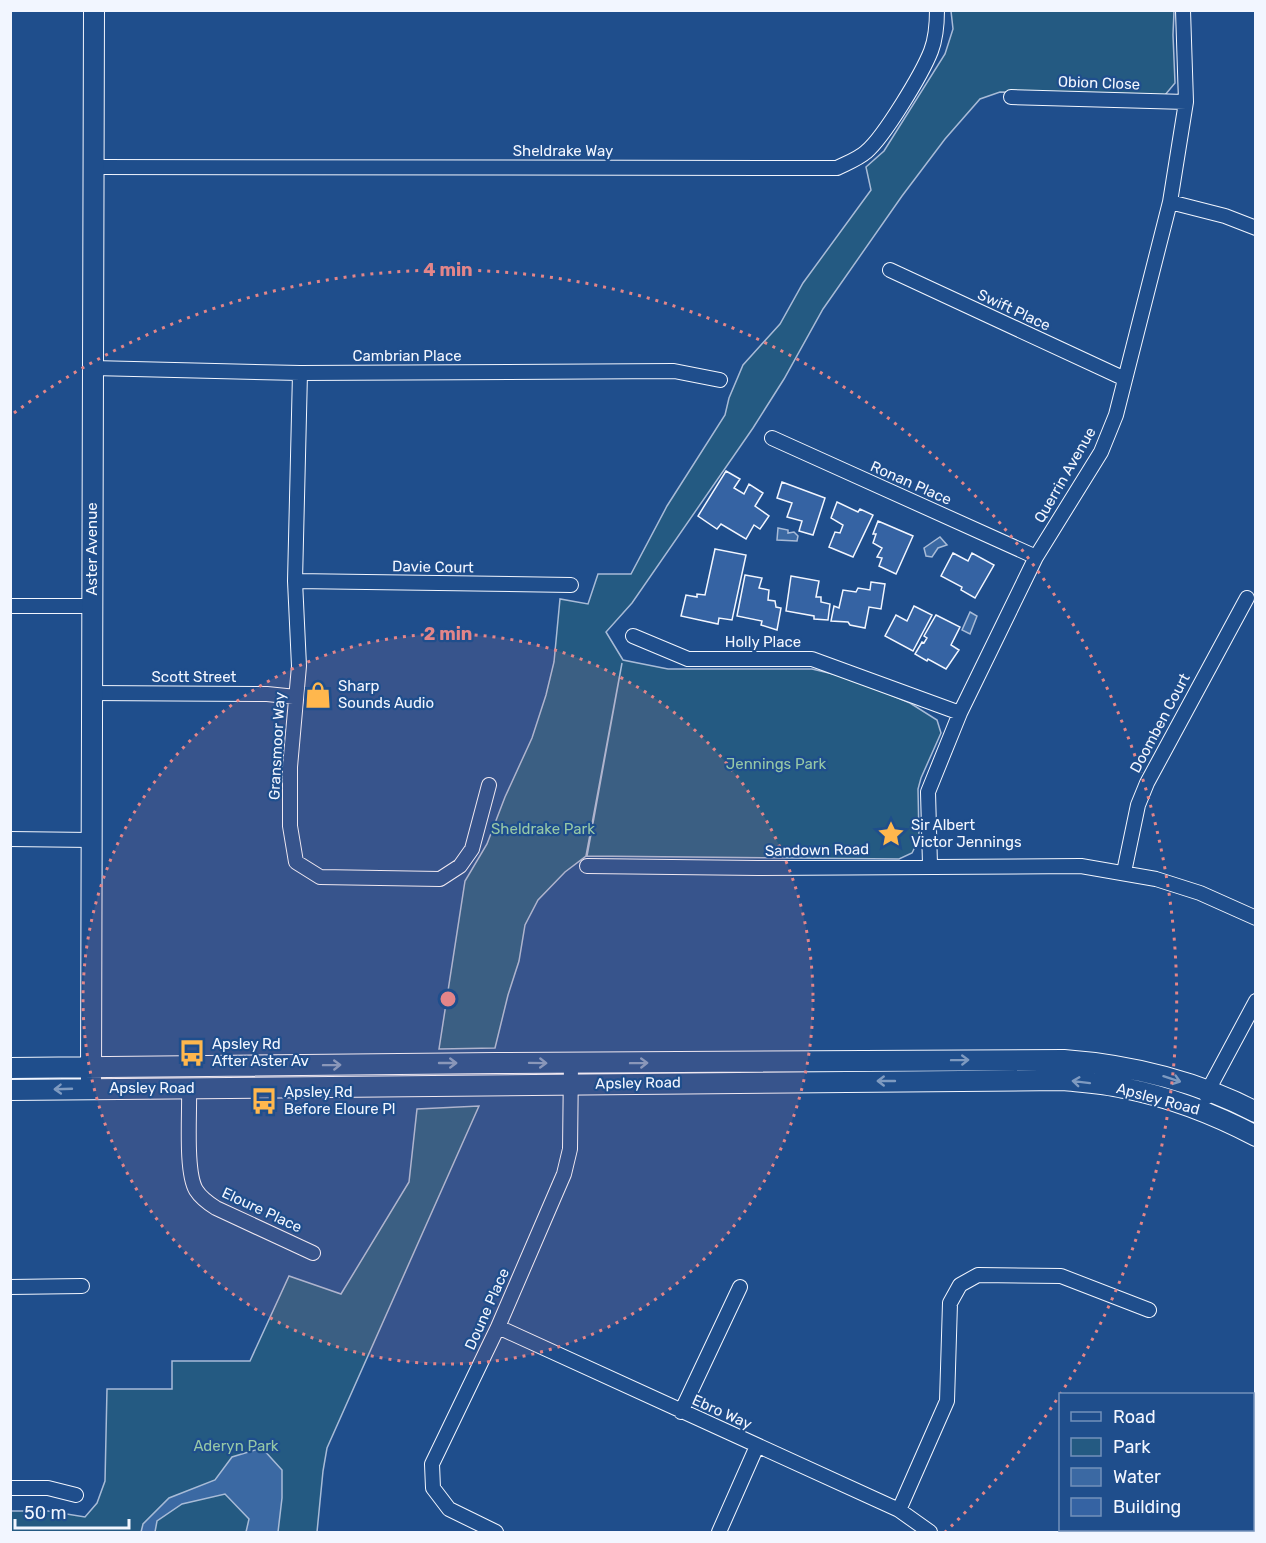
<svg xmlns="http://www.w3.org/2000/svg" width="1266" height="1543" font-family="Rubik,sans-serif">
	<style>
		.green { fill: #245a82; stroke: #a8bbd7; stroke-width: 1.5 }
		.water { fill: #3b69a3; stroke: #a8bbd7; stroke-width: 1.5 }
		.building { fill: #3563a3; stroke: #f2f6ff; stroke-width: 1.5 }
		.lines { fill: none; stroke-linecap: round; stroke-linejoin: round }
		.street-casing { stroke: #f2f6ff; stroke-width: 16 }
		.secondary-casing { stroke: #f2f6ff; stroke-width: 22 }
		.street { stroke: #1f4e8c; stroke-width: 14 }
		.secondary { stroke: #1f4e8c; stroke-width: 20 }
		.oneway { stroke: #7e9ac0 }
		.ring { fill: none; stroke: #e38589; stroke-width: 3; stroke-dasharray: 3 6 }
		.labels { text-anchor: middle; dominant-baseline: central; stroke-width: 4.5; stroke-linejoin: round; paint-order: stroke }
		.street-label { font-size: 15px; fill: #f2f6ff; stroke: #1f4e8c }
		.poi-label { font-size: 15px; fill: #f2f6ff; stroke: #1f4e8c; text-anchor: start }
		.park-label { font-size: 15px; fill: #97c8a6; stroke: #1f4e8c }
		.centre { fill: #e38589; stroke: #1f4e8c; stroke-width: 3 }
		.ring-label { font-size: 18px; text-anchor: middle; font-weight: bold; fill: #e38589; stroke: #1f4e8c; stroke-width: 4.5; stroke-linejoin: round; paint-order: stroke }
	</style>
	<rect width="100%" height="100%" fill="#1f4e8c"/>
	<path class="green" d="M951,11H1174L1173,35L1175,83L1165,95L1000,92L980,99L945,139L902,196L823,309L784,379L753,428L632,603L606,632L623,660L668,669H812L850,678L910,703L937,720L941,733L921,778L918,789L919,839L912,853L899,859L587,856L622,663L586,856L565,872L538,900L525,925L519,961L508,995L495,1048L439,1049L465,881L487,844L505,797L532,738L546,695L554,662L560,599L588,604L598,574H631L667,506L725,415L729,398L743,365L780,324L803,283L871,190L866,167L884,151L945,54L953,29Z
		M479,1106L327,1448L323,1471L317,1532H11V1511H48L85,1517L97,1503L105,1481L107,1389H172V1361H250L289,1276L341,1294L409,1182L417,1109Z"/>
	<path class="water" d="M778,528L788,530V533L794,532L798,536L797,541L777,540Z
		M940,537L947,545L938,548L932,557L926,556L924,548Z
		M970,612L977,616L970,634L962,630Z
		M262,1448L282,1470V1498L278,1532H246L249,1519L225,1494L182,1504L157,1521L155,1532H141L143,1524L169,1498L215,1480L232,1457Z"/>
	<path class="building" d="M726,471L740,479L734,488L744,494L749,484L763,493L755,506L769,516L760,529L754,525L746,539L721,524L717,529L698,516Z
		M782,482L825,498L813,535L799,531L802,521L787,517L792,503L777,498Z
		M837,502L858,512L860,509L873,515L853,557L829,547L835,532L840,533L843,525L831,518Z
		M878,521L913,536L896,574L879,566L882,558L877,557L882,548L873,543L876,534H873Z
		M715,549L746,555L732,620L719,618L718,624L681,616L686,595L697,597V594L705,595Z
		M953,553L968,561L972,553L994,565L975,598L961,590L962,587L941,576Z
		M745,575L762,578L759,588L769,590L768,600L775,601L776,607L781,608L777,630L761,625L762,621L737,616Z
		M791,576L819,581L816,597H821V602L830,604L828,620L814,619V616L786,611Z
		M871,582L885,584L881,609L869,607L865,628L850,625L848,622L831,621L834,606L839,608L843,590L856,592L858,588L870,590Z
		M914,606L932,615L913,651L885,636L896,615L907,621Z
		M936,615L960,627L951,645L959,650L946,669L928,659L927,661L915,654L922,642L924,643L927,638L924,636Z"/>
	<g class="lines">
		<defs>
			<path id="street" d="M1011,97L1186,102
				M94,167L837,168C847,163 858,159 866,152C884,137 922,74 931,51C936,38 937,25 937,10
				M1170,202L1225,216L1256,228
				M890,270L1125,379
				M93,368L300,373L674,371L720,380
				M300,373L295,581L299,666L290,767V826L296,862L320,877L440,879L460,866L472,849L489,785
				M772,438L1036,557
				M295,581L571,585
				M10,606H92
				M633,636L688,659H812L960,713
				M91,693L267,694L296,697
				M10,839L91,840
				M930,865L928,792L960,713L1036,557L1101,452L1116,415L1170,202L1186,102L1183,10
				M587,866L758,868L1081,866L1156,879L1200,893L1256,918
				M1124,872L1138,805L1147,783L1247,598
				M189,1088C190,1112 185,1171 196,1190C201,1198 208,1203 216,1208L313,1253
				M1207,1097L1212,1083L1256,1001
				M10,1287L82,1286
				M498,1327L899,1510L930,1532
				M681,1412L740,1287
				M10,1488H48L76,1495
				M1252,1493L1256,1492
				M899,1510L947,1401L950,1303L960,1285L978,1275L1061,1276L1149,1310
				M496,1532L449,1509L433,1488L432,1464L498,1327L564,1174L570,1149L571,1064
				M719,1532L757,1446
				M1129,1532L1138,1530"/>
			<path id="secondary" d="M10,1068L496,1063L1064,1060C1131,1065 1196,1081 1256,1112
				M91,1079L94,10
				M10,1090L1063,1080C1083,1082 1104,1083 1124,1088C1170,1097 1214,1114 1256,1136"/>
		</defs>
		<use href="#street" class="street-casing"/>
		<use href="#secondary" class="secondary-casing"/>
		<use href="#street" class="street"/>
		<use href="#secondary" class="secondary"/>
	</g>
	<defs><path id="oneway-shaft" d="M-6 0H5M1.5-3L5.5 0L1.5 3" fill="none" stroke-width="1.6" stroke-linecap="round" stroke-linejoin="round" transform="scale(1.5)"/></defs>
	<g class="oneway">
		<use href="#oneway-shaft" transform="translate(960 1060) rotate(-1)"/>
		<use href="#oneway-shaft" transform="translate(448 1063)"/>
		<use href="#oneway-shaft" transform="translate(538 1063) rotate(1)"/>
		<use href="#oneway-shaft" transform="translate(639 1063) rotate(-1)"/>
		<use href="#oneway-shaft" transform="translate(332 1065) rotate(-1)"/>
		<use href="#oneway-shaft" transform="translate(1172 1079) rotate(18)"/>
		<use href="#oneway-shaft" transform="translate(886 1081) rotate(180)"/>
		<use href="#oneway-shaft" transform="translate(1081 1082) rotate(-173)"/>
		<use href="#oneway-shaft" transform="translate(63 1089) rotate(178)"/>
	</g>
	<circle cx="448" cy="999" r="365" fill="#e38589" fill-opacity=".12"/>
	<g class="ring">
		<circle cx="448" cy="999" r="365"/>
		<path d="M14 413A729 729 0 0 1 945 1532"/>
	</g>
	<defs>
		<symbol id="shop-bare" viewBox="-9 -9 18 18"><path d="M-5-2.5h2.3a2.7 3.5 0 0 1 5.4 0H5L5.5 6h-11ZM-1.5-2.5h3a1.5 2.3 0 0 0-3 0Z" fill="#ffb74d" stroke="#1f4e8c" stroke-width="2.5" paint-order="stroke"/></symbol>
		<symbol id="sight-bare" viewBox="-9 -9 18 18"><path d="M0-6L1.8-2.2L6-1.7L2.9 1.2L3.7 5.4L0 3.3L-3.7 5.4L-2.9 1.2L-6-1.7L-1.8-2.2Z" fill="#ffb74d" stroke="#1f4e8c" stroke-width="2.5" paint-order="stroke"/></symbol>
		<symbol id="bus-bare" viewBox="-9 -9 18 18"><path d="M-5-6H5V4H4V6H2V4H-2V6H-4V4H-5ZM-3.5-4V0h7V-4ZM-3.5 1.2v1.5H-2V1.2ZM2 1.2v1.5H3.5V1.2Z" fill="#ffb74d" stroke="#1f4e8c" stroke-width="2.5" paint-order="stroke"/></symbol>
	</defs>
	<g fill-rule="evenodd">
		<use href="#shop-bare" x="299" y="676" width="38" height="38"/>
		<use href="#sight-bare" x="872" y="815" width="38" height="38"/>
		<use href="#bus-bare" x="173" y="1034" width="38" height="38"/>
		<use href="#bus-bare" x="245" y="1082" width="38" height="38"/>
	</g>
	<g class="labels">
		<g class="street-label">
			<text transform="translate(1099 83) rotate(2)">Obion Close</text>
			<text x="563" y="151">Sheldrake Way</text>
			<text transform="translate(1014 310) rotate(25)">Swift Place</text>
			<text x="407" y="356">Cambrian Place</text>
			<text transform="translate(1065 475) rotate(-60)">Querrin Avenue</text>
			<text transform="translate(911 483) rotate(24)">Ronan Place</text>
			<text transform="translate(92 549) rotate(-90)">Aster Avenue</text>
			<text transform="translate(433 567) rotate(1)">Davie Court</text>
			<text x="763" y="642">Holly Place</text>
			<text x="194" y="677">Scott Street</text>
			<text transform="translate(1160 723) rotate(-62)">Doomben Court</text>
			<text transform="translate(277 746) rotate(-87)">Gransmoor Way</text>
			<text transform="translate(817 850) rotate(-1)">Sandown Road</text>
			<text transform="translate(638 1083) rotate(-1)">Apsley Road</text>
			<text x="152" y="1088">Apsley Road</text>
			<text transform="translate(1158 1099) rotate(15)">Apsley Road</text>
			<text transform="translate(262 1210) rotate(25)">Eloure Place</text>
			<text transform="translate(487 1309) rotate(-66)">Doune Place</text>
			<text transform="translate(722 1412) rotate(24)">Ebro Way</text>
		</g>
		<g class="poi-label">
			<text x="338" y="686">Sharp<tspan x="338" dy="17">Sounds Audio</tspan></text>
			<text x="911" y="825">Sir Albert<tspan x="911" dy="17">Victor Jennings</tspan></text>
			<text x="212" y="1044">Apsley Rd<tspan x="212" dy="17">After Aster Av</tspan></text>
			<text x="284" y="1092">Apsley Rd<tspan x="284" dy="17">Before Eloure Pl</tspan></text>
		</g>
		<g class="park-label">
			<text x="776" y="764">Jennings Park</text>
			<text x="543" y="829">Sheldrake Park</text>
			<text x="236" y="1446">Aderyn Park</text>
		</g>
	</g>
	<circle cx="448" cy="999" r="9" class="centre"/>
	<g class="ring-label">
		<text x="448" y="276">4 min</text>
		<text x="448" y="640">2 min</text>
	</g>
	<rect width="1266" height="1543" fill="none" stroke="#f2f6ff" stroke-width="24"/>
	<rect x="1059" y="1393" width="195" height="138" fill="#1f4e8c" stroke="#7391ba" stroke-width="1.5"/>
	<rect x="1071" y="1412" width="30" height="9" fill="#1f4e8c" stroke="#7391ba" stroke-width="1.5"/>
	<text x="1113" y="1423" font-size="18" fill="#f2f6ff">Road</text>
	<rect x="1071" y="1438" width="30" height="18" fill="#245a82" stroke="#7391ba" stroke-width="1.5"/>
	<text x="1113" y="1453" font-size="18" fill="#f2f6ff">Park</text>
	<rect x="1071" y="1468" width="30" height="18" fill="#3b69a3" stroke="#7391ba" stroke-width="1.5"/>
	<text x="1113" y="1483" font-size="18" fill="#f2f6ff">Water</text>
	<rect x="1071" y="1498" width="30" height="18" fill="#3563a3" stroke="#7391ba" stroke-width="1.5"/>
	<text x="1113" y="1513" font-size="18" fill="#f2f6ff">Building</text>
	<path d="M15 1519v9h114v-9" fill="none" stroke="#f2f6ff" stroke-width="3"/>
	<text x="24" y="1519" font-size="18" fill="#f2f6ff" stroke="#1f4e8c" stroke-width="4.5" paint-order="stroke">50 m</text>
</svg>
